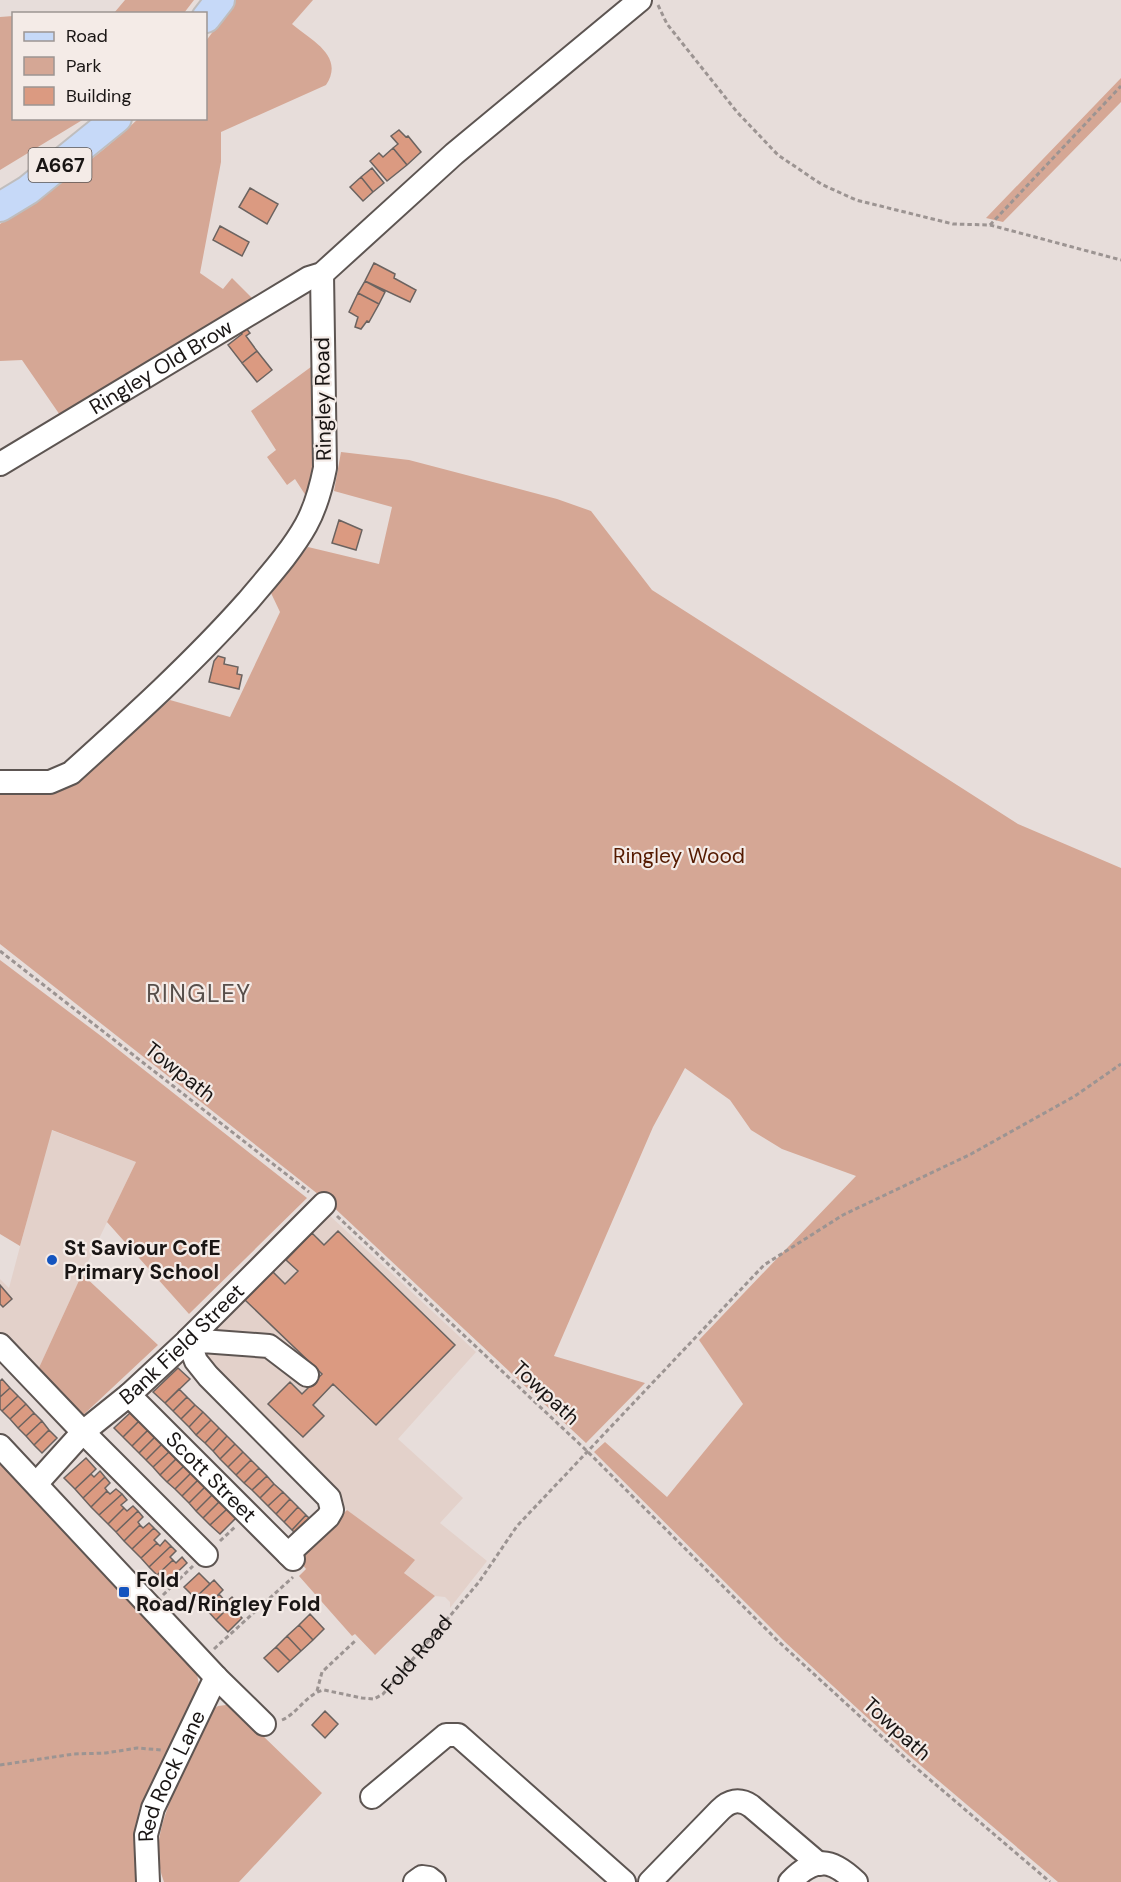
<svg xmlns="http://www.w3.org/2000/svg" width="1121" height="1882" font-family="'DM Sans',sans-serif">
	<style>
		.built { fill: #e3d1ca }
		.green { fill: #d5a795 }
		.building { fill: #db9a81; stroke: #6b6360; stroke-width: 1.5 }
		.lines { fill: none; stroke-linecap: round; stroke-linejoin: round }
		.minor-casing { stroke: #5d5552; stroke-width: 26 }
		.major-casing { stroke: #bfbdbd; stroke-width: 32 }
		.path { stroke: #9c9492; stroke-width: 3; stroke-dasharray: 4.5 3; stroke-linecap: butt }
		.minor { stroke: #fff; stroke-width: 22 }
		.major { stroke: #c6d9f8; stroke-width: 28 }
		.poi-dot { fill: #1454bf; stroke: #f4ebe7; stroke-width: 2 }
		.labels { text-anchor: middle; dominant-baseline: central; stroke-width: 4.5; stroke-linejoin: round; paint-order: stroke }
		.shield { fill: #f4ebe7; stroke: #5b5553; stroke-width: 1.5 }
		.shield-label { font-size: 20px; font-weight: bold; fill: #191514 }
		.street-label { font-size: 21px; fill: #191514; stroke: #f4ebe7 }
		.park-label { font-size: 21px; fill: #541a00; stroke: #f4ebe7 }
		.poi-label { font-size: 21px; font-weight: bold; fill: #191514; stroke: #f4ebe7; text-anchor: start }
		.quarter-label { font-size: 24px; letter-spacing: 1.5px; fill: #574f4b; stroke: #f4ebe7 }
	</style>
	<rect width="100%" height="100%" fill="#e7ddda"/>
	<path class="built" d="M51,1130L136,1162L82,1274L37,1372L0,1337V1279L9,1288Z
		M327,1213L476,1352L398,1439L463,1498L440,1523L487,1561L450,1608V1602L445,1597L435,1596L404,1573L414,1560L347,1510L188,1350Z"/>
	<path class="green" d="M125,0H194L184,13H114Z
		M236,0H313L292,24C312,41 345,56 326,85L221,132V162L200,273L223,289L232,278L255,301L62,418L22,360L0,361V224C49,192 96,159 138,119L206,118V41Z
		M13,16L14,118L84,119L0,170V17Z
		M1121,78V102L1003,222L986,218Z
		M315,364C315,408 319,453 306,496L295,479L287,485L267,457L276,450L251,411Z
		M341,452L409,460L557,499L591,511L652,590L1018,824L1121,868V1882H1058L907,1754L785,1642L594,1452L605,1442L667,1497L743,1404L699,1340L856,1176L782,1149L751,1130L730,1100L685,1068L653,1127L554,1356L645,1383L586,1443L328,1202L0,944V791L75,781L170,700L230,717L280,612L271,593L308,547L379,564L392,507L334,491Z
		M0,960L101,1036L307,1198L189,1314L107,1222L136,1162L52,1130L20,1246L0,1234Z
		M82,1274L158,1345L80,1418L37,1372Z
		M0,1464L196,1669L199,1685L139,1809L134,1845L139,1882H0Z
		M347,1510L415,1560L404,1573L435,1596L375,1655L355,1634L352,1636L299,1576L306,1569L297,1558Z
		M226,1705L232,1706L322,1793L239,1882H164C149,1843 167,1809 182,1774C192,1753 202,1732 212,1710L218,1706Z"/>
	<path class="building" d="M399,130L406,137L408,136L421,152L407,165L393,148L398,144L391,136Z
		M393,148L407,165L387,181L370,161L379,153L383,157Z
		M372,168L384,183L373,192L361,177Z
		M361,177L373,192L363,201L350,187Z
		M250,188L278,204L267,224L239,207Z
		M220,226L249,242L242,256L213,240Z
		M374,263L395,274L394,278L416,290L410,302L365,281Z
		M365,281L385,292L379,304L358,293Z
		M358,293L379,304L369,322L367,321L361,329L355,327L358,317L349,312Z
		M246,328L250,333L246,336L257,351L242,363L228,345L242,334L240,332Z
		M257,351L272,370L257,382L242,363Z
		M339,520L362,530L356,550L332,543Z
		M218,656L225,658L224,664L238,667L237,674L242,675L239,689L209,682L214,661Z
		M338,1231L455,1345L376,1425L333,1384L313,1405L324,1416L303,1437L268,1404L290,1382L302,1394L322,1374L245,1300L272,1271L285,1284L298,1271L286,1260L312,1233L324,1245Z
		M0,1285L12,1299L3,1307L0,1304Z
		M178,1368L190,1379L165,1403L153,1392Z
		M2,1379L10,1388L0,1397V1381Z
		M10,1388L18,1396L2,1411L0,1409V1397Z
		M179,1389L187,1397L173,1411L165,1403Z
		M18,1396L26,1404L10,1419L2,1411Z
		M187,1397L195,1405L181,1419L173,1411Z
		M26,1404L34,1413L18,1428L10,1419Z
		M195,1405L203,1412L189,1427L181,1419Z
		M203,1412L211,1420L196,1435L189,1427Z
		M34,1413L42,1421L26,1436L18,1428Z
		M130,1413L139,1421L123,1437L114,1428Z
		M211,1420L219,1428L205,1443L196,1435Z
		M42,1421L49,1430L34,1445L26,1436Z
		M139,1421L148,1430L132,1446L123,1437Z
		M219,1428L227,1436L213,1451L205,1443Z
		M49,1430L57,1438L42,1453L34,1445Z
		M148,1430L155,1437L139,1453L132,1446Z
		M227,1436L235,1444L220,1459L213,1451Z
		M155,1437L162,1444L146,1460L139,1453Z
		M162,1444L169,1452L153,1467L146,1460Z
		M235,1444L243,1452L228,1467L220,1459Z
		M169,1452L176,1459L160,1475L153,1467Z
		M243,1452L251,1460L236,1475L228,1467Z
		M86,1458L96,1469L75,1489L64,1478Z
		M176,1459L184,1466L167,1482L160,1475Z
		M251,1460L259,1468L244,1483L236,1475Z
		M184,1466L191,1473L175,1489L167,1482Z
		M259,1468L267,1476L252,1490L244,1483Z
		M100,1471L105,1477L83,1498L75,1489L91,1474L94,1477Z
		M191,1473L198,1480L182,1496L175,1489Z
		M267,1476L274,1484L260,1498L252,1490Z
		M105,1477L110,1483L105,1488L107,1491L91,1507L83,1498Z
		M198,1480L205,1487L189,1503L182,1496Z
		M274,1484L283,1492L268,1506L260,1498Z
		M205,1487L212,1495L196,1511L189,1503Z
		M116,1489L122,1494L99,1515L91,1507L107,1491L110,1494Z
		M283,1492L290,1499L276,1514L268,1506Z
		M122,1494L127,1500L121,1505L124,1508L108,1524L99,1515Z
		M212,1495L219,1502L203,1518L196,1511Z
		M290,1499L298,1507L284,1522L276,1514Z
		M219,1502L227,1509L210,1525L203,1518Z
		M133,1506L138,1511L116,1532L108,1524L124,1508L127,1511Z
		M298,1507L306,1515L292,1530L284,1522Z
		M227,1509L236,1518L220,1534L210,1525Z
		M138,1511L143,1517L138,1522L140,1525L124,1541L116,1532Z
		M306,1515L314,1523L300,1538L292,1530Z
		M149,1523L154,1528L132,1549L124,1541L140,1525L143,1528Z
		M154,1528L160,1534L154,1540L157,1543L141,1558L132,1549Z
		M165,1540L171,1546L149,1567L141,1558L157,1543L160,1546Z
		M171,1546L176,1551L170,1557L173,1560L157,1575L149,1567Z
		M182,1557L187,1563L165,1584L157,1575L173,1560L176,1563Z
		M199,1573L210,1584L195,1598L184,1587Z
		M214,1580L223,1590L205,1608L195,1598Z
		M219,1594L226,1602L232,1597L235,1601L216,1620L205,1608Z
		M235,1601L239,1605L234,1610L242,1618L228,1632L216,1620Z
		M310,1614L324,1629L313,1640L299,1625Z
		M299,1625L313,1640L301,1651L287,1636Z
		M287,1636L301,1651L290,1661L276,1647Z
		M276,1647L290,1661L278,1672L264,1658Z
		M325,1711L338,1724L325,1738L312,1725Z"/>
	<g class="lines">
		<defs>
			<g id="minor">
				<path id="s2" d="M0,464L309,278L322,274L454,154L640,0"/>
				<path d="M0,782H50L71,773C132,718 193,663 248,601C268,577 291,552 306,525C316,507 321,488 325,468L322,274"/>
				<path d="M0,1345L83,1432L206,1555"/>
				<path id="s3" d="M129,1395L293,1559"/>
				<path d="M0,1446L216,1677L264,1724"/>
				<path id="s4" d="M37,1483L83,1432L129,1395L186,1342L324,1204"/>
				<path d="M288,1554L328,1517L332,1510L329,1498L208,1376L196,1361L188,1340L269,1346L307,1375"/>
				<path d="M372,1797L446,1735H458L624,1882"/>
				<path id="s5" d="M148,1882L146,1835L153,1808L216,1677"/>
				<path d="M415,1882L422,1877L429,1878L434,1882"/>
				<path d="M650,1882L720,1810C729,1801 739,1798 751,1806L819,1864"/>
				<path d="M790,1882C815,1856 831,1858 856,1882"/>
			</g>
			<path id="major" d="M206,18L220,0
				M0,207L28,190L117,118"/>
		</defs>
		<use href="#minor" class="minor-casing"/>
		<use href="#major" class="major-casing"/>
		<g class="path">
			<path d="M658,5L667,24L737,112L778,155L821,184L856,200L953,224L990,225L1121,260"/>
			<path d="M990,225L1121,86"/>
			<path d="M0,951L309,1192"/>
			<path d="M337,1216L587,1451L779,1642L914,1766L1050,1882"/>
			<path d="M220,1541L235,1527"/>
			<path d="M163,1595L193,1566"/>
			<path d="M214,1649L293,1577"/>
			<path d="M317,1691L322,1672L355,1641"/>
			<path id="s1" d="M282,1720C298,1713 307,1693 324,1690L362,1698L374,1699L383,1694L479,1582L517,1526L764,1265L843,1215L971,1154L1075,1096L1121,1064"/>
			<path d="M0,1765L74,1754L106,1753L137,1748L162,1750"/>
		</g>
		<use href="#minor" class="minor"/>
		<use href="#major" class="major"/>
	</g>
	<g class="poi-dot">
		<circle cx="52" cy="1260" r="6"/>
		<rect x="118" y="1586" width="12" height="12" rx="3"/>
	</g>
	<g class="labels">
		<rect class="shield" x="28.5" y="148" width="63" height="34" rx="4.5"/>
		<g class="shield-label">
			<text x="60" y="165">A667</text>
		</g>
		<g class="street-label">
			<text stroke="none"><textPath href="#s2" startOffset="188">Ringley Old Brow</textPath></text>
			<text transform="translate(323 399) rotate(-91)">Ringley Road</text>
			<text transform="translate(180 1072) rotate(38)">Towpath</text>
			<text stroke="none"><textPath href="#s4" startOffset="201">Bank Field Street</textPath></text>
			<text transform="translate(546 1393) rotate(43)">Towpath</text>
			<text stroke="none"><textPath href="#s3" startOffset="116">Scott Street</textPath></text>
			<text stroke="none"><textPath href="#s1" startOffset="165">Fold Road</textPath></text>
			<text transform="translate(897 1729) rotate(42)">Towpath</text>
			<text stroke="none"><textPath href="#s5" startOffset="111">Red Rock Lane</textPath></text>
		</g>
		<g class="park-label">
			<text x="679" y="856">Ringley Wood</text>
		</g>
		<g class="poi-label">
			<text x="64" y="1248">St Saviour CofE<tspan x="64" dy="24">Primary School</tspan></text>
			<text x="136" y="1580">Fold<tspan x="136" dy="24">Road/Ringley Fold</tspan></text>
		</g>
		<g class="quarter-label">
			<text x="199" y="993">RINGLEY</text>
		</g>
	</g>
	<rect x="12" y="12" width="195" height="108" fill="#f4ebe7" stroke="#9c9593" stroke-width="1.5"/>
	<rect x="24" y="32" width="30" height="9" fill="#c6d9f8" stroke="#9c9593" stroke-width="1.5"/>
	<text x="66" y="42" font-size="18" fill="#191514">Road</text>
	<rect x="24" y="57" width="30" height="18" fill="#d5a795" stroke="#9c9593" stroke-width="1.5"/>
	<text x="66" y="72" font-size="18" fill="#191514">Park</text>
	<rect x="24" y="87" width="30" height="18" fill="#db9a81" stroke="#9c9593" stroke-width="1.5"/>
	<text x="66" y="102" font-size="18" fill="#191514">Building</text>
</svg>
